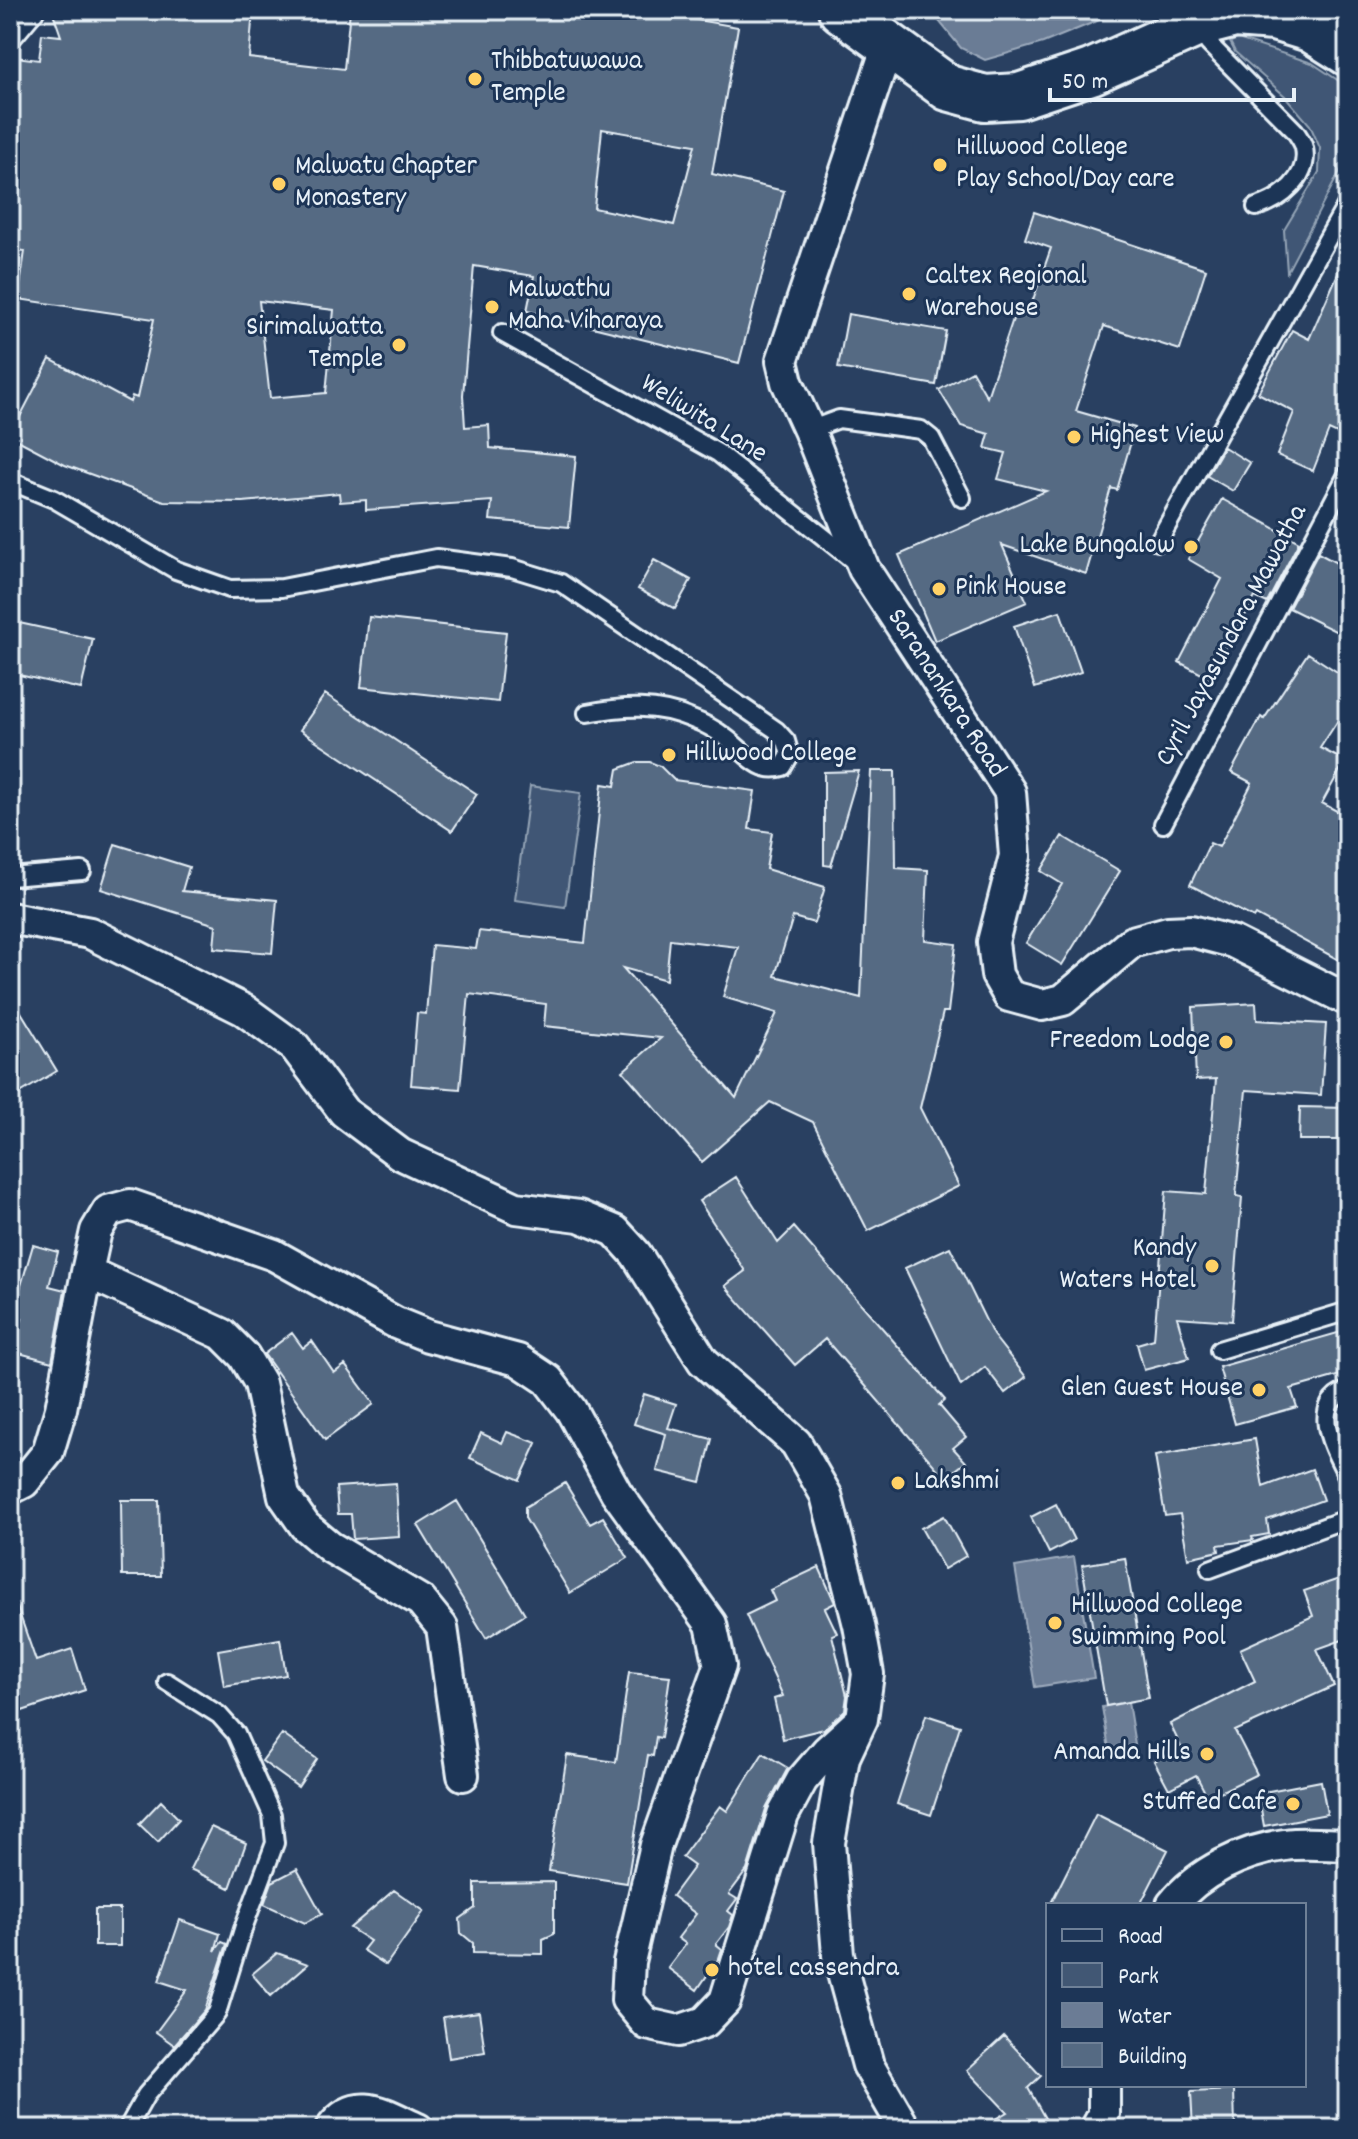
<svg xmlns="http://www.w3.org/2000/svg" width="1358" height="2139" font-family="Dekko,sans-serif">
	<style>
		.green { fill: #415774; stroke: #94a4b6; stroke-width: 2 }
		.water { fill: #6b7c95; stroke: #9dabbd; stroke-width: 2 }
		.building { fill: #556a83; stroke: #e8f1f8; stroke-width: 2; fill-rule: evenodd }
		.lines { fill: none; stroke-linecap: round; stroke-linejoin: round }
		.service-casing { stroke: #e8f1f8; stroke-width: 22 }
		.minor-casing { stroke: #e8f1f8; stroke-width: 36 }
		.primary-casing { stroke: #e8f1f8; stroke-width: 50 }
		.service { stroke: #1d3557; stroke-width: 16 }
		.minor { stroke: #1d3557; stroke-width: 30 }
		.primary { stroke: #1d3557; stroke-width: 44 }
		.poi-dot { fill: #ffd166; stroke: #1d3557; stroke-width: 3 }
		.labels { text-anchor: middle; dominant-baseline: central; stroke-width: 6; stroke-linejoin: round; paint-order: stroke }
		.poi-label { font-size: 28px; fill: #e8f1f8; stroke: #1d3557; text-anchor: start }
		.street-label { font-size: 28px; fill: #e8f1f8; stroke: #1d3557 }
	</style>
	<rect width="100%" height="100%" fill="#294061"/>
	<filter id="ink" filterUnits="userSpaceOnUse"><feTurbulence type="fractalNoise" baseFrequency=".0125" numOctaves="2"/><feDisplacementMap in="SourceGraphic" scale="16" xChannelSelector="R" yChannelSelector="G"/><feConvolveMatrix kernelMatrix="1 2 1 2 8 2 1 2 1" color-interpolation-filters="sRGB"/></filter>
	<g filter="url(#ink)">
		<path class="green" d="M1238,39L1312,63L1348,87V156L1287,272L1284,230L1319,172L1320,148L1310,125L1285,96L1235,52L1230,42Z
			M530,786L581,793L565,907L515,900Z"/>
		<path class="water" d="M930,10H1124L1043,43L985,60L961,48Z
			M1074,1557L1094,1678L1035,1687L1015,1567Z
			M1128,1702L1135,1745L1109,1749L1102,1707Z"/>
		<path class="building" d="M52,10H253L249,58L344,69L350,10H640L738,27L712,174L784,191L739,363L527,311L534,276L474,266L463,395L465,427L489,425L490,448L576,456L569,527L490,520L492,501L366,510V500L340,502L339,493L243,502L164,501L65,465L10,436L50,359L130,402L132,396L137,398L154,319L18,299L25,251L10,249V87H13L16,57L39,60L42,34L61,36ZM602,129L695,145L674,225L594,208ZM259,301L334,310L326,393L270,398Z
			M1034,212L1206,269L1180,350L1104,326L1076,411L1135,428L1117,490L1111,488L1086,574L1002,545L1027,602L935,641L899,555L1046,491L998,479L1006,453L985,448L989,434L961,426L939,390L972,371L987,397L1015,313L1027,317L1051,248L1025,239Z
			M1348,251V439L1329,430L1313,471L1277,455L1294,412L1258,393L1292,330L1309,339Z
			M848,314L946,331L936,385L838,368Z
			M1224,447L1250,463L1233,491L1207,476Z
			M1222,499L1299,542L1267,603L1255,597L1211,679L1179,662L1222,579L1188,559Z
			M1318,553L1348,569V611L1337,632L1289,608Z
			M654,560L691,580L675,609L638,589Z
			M1060,611L1081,672L1035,688L1014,626Z
			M369,617L506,632L498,702L361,687Z
			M10,621L93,639L81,689L10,673Z
			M1308,653L1348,679V705L1320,748L1345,761L1322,803L1348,817V965L1256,915L1254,918L1190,885L1210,843L1219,847L1252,783L1231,772L1261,717L1264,719Z
			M325,694L477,794L452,831L300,730Z
			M637,762H650L660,766L674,780L755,791L749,829L772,832L766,869L825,887L814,923L793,917L775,976L861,998L871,771H895L896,868L928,870L925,940L956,944L948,1012H943L920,1108L959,1186L868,1231L813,1122L770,1102L702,1162L623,1071L661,1038L544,1026L546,1004L469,994L460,1089L411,1085L417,1013L426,1014L432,945L476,949L479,931L585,943L602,784L615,786L618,769ZM670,939L738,947L723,997L777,1013L736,1098L623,968L666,980Z
			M859,771L831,866L824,865V772Z
			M1062,836L1120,871L1062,965L1026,943L1062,884L1041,871Z
			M115,844L189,867L182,891L277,900L272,953L214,948L216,925L101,889Z
			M10,994L57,1071L10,1099Z
			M1256,1003L1257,1020L1326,1024L1321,1095L1246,1090L1236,1196L1242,1197L1232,1321L1177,1317L1189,1358L1144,1370L1137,1344L1154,1339L1166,1191L1206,1194L1216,1079L1196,1080L1193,1007Z
			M1300,1107L1348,1108V1140H1299Z
			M736,1177L778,1243L794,1227L945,1400L939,1405L966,1437L953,1448L966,1462L945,1478L825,1339L795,1365L725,1286L745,1271L699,1201Z
			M33,1245L58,1252L49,1286L65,1290L52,1362L12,1351L22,1319L12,1316Z
			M950,1247L993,1335L1026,1377L1005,1393L985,1367L961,1386L905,1268Z
			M1348,1330V1373L1291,1389L1297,1407L1235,1424L1219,1367Z
			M292,1333L303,1348L312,1341L334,1373L345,1365L374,1404L325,1440L264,1354Z
			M644,1394L676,1404L668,1428L712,1439L701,1482L657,1471L666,1434L634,1424Z
			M507,1432L537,1443L520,1480L470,1458L481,1433L502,1443Z
			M1255,1439L1263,1487L1312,1469L1323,1500L1267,1520L1269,1534L1252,1537L1253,1540L1218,1545L1219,1551L1188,1558L1180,1514L1165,1516L1155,1456Z
			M396,1483L399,1536L353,1539L351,1514H338L336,1487Z
			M565,1483L590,1524L603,1517L628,1558L570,1593L525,1518V1507Z
			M121,1500H159L161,1576H122Z
			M457,1501L525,1614L486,1638L418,1525Z
			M1056,1504L1074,1540L1049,1553L1031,1517Z
			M944,1516L966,1556L944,1569L921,1528Z
			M1125,1558L1149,1698L1106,1706L1082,1565Z
			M819,1567L835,1603L825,1608L837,1633L832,1635L847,1696L845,1710L824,1729L783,1739L774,1699L783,1696L746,1615L775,1601L770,1590Z
			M1348,1576V1638L1317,1649L1334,1686L1235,1731L1257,1774L1208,1798L1196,1775L1169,1789L1154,1761L1181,1747L1170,1724L1255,1681L1240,1649L1313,1616L1304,1591Z
			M14,1598L36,1661L72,1649L85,1690L10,1715V1599Z
			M280,1639L286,1675L224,1686L218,1650Z
			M629,1672L670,1676L661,1738L656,1737L653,1756L648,1755L627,1883L549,1871L567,1755L616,1762Z
			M926,1715L960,1726L931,1815L897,1804Z
			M282,1734L317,1759L298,1787L262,1761Z
			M763,1753L788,1768L766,1809L747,1870L729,1894L737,1899L728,1911L733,1915L729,1927L716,1944L722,1949L719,1958L697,1990L668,1968L686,1944L678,1938L696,1914L672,1896L694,1866L682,1857L720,1806L727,1811Z
			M1321,1781L1327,1814L1264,1826L1258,1793Z
			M161,1801L179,1819L158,1842L139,1824Z
			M1096,1814L1168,1850L1140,1905H1050Z
			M211,1827L246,1843L230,1888L190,1869Z
			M297,1869L322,1914L305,1923L264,1904L272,1882Z
			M554,1882V1934L543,1939V1954L473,1953V1943L461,1933L460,1919L475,1908V1883Z
			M394,1890L424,1911L386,1965L363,1950L370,1941L350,1928Z
			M95,1909H120V1946H95Z
			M180,1920L220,1934L215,1951L222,1942L227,1944L205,2010L174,2045L156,2032L187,1990L159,1981Z
			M277,1953L308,1964L271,1996L252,1974Z
			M479,2012L485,2052L449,2058L443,2017Z
			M1004,2036L1041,2076L1028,2088L1051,2129H978L1007,2112L967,2070Z
			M1234,2090L1235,2129H1193L1191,2092Z"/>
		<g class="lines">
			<defs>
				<path id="service" d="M1197,26L1209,44L1295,131C1298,136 1303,142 1304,148C1310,177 1281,200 1256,207
					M10,41L36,10
					M502,333L718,453L855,562
					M809,430L839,419L921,430L931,438L962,498
					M10,481L54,499L176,570L230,589L282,588L436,558L512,568L561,583L776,730L786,741L790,755L783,767C758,775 744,750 725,737C716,730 703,723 692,719C657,704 624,706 587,713
					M1158,542L1348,202
					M1163,824L1348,473
					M10,877L82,871
					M1219,1350L1348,1311
					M1348,1390C1306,1406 1336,1452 1348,1478
					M1210,1569L1348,1518
					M127,2129L146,2095L217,2013L244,1926L275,1843L272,1815L236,1734L219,1715L167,1682"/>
				<path id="minor" d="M888,45L782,361L787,382L809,430L864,569L1010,792L1015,856L993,942L997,975L1009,996L1042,1005L1063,1000L1132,942L1168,932L1191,931L1233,942L1348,1000
					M10,918L90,933L244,1010L295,1047L344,1112L400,1154L516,1208L579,1216L615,1231L636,1254L703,1361L796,1443L826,1495L859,1625L868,1674L862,1719L844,1757L829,1843L838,1955L868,2065L905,2129
					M10,1489L24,1482L48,1452L61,1409L87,1272
					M463,1775L442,1627L421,1601L330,1547L305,1526L284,1496L260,1383L244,1356L222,1334L87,1272L96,1231L108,1211L130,1205L274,1255L396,1323L428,1336L518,1360L548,1380L571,1410L616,1492L711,1624L720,1666L656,1845L629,1962L627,2000L647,2024L678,2031L705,2022L725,2001L783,1815L802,1780L827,1751L862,1719
					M1172,1905C1198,1872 1244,1850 1285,1845C1306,1842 1328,1845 1348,1845
					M331,2129C357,2093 386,2115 418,2129
					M1096,2129L1104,2114V2085"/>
				<path id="primary" d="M841,10L948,88L985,98L1019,96L1091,72L1196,25L1235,15L1274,18L1310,29L1348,53"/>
			</defs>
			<use href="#service" class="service-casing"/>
			<use href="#minor" class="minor-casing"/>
			<use href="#primary" class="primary-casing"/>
			<use href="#service" class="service"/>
			<use href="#minor" class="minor"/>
			<use href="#primary" class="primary"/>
		</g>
	</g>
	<g class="poi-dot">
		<circle cx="475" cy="79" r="8"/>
		<circle cx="940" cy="165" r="8"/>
		<circle cx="279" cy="184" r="8"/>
		<circle cx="909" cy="294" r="8"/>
		<circle cx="492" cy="307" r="8"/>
		<circle cx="399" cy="345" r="8"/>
		<circle cx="1074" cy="437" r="8"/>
		<circle cx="1191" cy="547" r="8"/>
		<circle cx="939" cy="589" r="8"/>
		<circle cx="669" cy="755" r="8"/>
		<circle cx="1226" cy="1042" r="8"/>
		<circle cx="1212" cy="1266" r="8"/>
		<circle cx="1259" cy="1390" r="8"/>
		<circle cx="898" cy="1483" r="8"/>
		<circle cx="1055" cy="1623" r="8"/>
		<circle cx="1207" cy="1754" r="8"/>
		<circle cx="1293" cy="1804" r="8"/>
		<circle cx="712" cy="1970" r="8"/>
	</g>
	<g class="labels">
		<g class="poi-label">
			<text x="491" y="63">Thibbatuwawa<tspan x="491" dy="32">Temple</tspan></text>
			<text x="956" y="149">Hillwood College<tspan x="956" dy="32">Play School/Day care</tspan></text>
			<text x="295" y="168">Malwatu Chapter<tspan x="295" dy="32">Monastery</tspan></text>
			<text x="925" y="278">Caltex Regional<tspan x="925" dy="32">Warehouse</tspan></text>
			<text x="508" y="291">Malwathu<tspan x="508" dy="32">Maha Viharaya</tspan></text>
			<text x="383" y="329" text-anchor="end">Sirimalwatta<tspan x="383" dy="32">Temple</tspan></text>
			<text x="1090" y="437">Highest View</text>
			<text x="1175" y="547" text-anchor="end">Lake Bungalow</text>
			<text x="955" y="589">Pink House</text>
			<text x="685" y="755">Hillwood College</text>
			<text x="1210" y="1042" text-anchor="end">Freedom Lodge</text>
			<text x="1196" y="1250" text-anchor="end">Kandy<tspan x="1196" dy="32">Waters Hotel</tspan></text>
			<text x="1243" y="1390" text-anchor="end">Glen Guest House</text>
			<text x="914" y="1483">Lakshmi</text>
			<text x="1071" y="1607">Hillwood College<tspan x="1071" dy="32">Swimming Pool</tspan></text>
			<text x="1191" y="1754" text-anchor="end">Amanda Hills</text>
			<text x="1277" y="1804" text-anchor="end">Stuffed Cafe</text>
			<text x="728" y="1970">hotel cassendra</text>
		</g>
		<g class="street-label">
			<text transform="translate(703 420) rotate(32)">Weliwita Lane</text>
			<text transform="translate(1233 636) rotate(-62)">Cyril Jayasundara Mawatha</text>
			<text transform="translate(945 694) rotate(57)">Saranankara Road</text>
		</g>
	</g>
	<rect width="1358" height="2139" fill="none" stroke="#1d3557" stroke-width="40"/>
	<rect x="20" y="20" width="1318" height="2099" fill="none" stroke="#e8f1f8" stroke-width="3" filter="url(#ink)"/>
	<rect x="1046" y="1903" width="260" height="184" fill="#1d3557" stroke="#6e8097" stroke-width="2"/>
	<rect x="1062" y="1929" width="40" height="12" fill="#1d3557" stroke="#6e8097" stroke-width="2"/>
	<text x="1118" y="1943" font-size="24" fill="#e8f1f8">Road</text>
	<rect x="1062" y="1963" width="40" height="24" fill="#415774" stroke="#6e8097" stroke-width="2"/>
	<text x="1118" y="1983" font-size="24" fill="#e8f1f8">Park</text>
	<rect x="1062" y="2003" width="40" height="24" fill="#6b7c95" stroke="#6e8097" stroke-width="2"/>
	<text x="1118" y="2023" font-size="24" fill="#e8f1f8">Water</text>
	<rect x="1062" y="2043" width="40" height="24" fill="#556a83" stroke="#6e8097" stroke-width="2"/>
	<text x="1118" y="2063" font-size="24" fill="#e8f1f8">Building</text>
	<path d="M1050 88v12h244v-12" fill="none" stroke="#e8f1f8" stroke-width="4"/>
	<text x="1062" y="88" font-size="24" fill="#e8f1f8" stroke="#1d3557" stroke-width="6" paint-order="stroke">50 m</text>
</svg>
